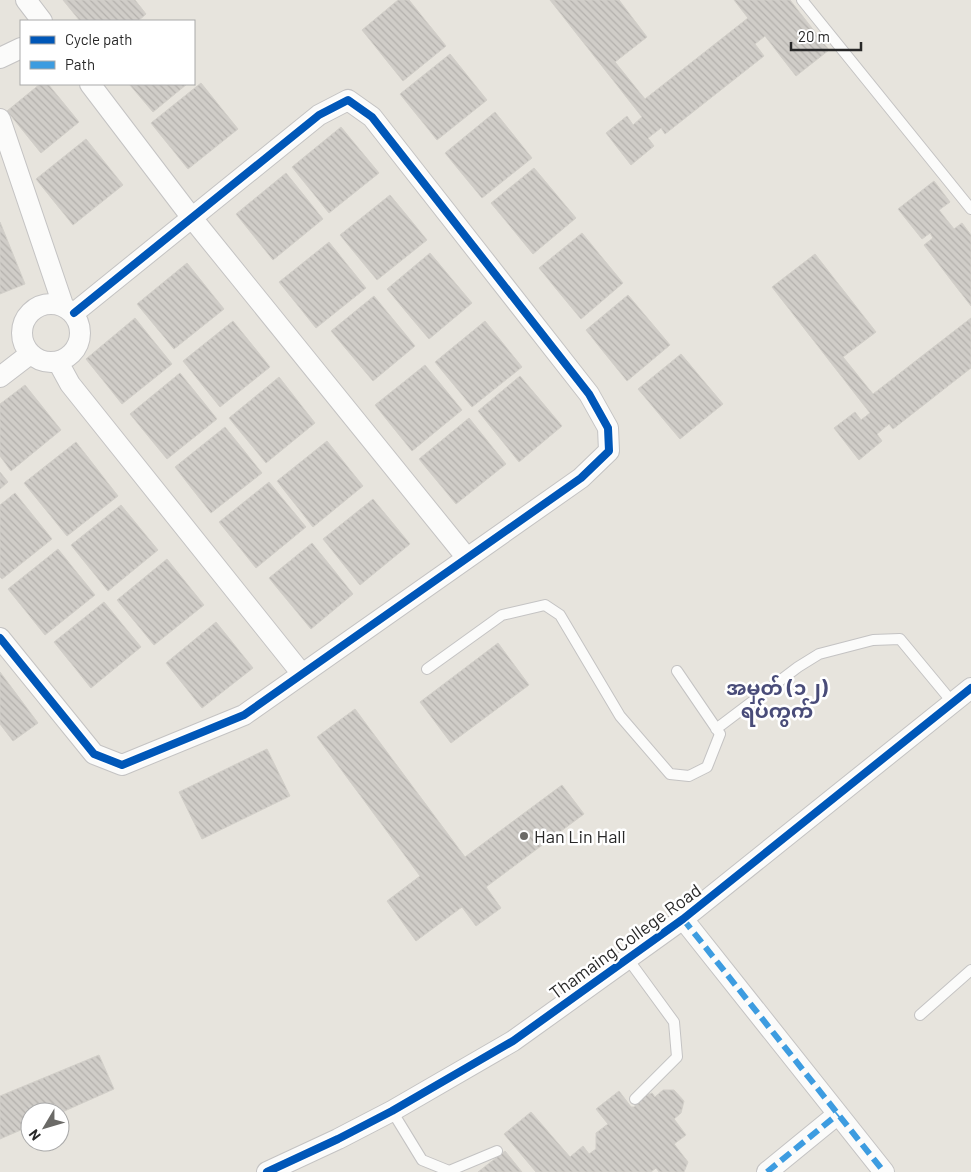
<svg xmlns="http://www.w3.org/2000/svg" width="971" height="1172" font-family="Barlow,'Noto Sans Myanmar',sans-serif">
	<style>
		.building { fill: url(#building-back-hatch); stroke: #d2cfc9 }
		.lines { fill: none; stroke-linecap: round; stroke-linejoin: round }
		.lane-casing { stroke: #c4c3c3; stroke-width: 12 }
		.street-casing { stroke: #c4c3c3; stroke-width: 22 }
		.lane { stroke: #fbfbfa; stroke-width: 10 }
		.street { stroke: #fbfbfa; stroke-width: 20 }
		.quiet { stroke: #3d9ce0; stroke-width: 6; stroke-dasharray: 12 6; stroke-linecap: butt }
		.cycleway-casing { stroke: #fff; stroke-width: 11 }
		.cycleway { stroke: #0057b8; stroke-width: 8 }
		.poi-dot { fill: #6b6a67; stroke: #fff; stroke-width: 2 }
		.labels { text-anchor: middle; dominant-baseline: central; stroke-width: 5; stroke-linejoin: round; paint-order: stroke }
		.poi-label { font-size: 18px; fill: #282828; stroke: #fff; text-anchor: start }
		.street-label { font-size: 18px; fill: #282828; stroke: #fff }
		.quarter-label { font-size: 20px; font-weight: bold; fill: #494c79; stroke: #fff }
	</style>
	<defs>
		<pattern id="building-back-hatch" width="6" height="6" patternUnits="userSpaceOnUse" patternTransform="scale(1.25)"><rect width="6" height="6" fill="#d0cdc8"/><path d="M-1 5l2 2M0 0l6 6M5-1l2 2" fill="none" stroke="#b3b0ac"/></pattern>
	</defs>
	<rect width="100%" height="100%" fill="#e7e4dd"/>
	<path class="building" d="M63,0H135L146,14L138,21H80Z
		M398,0H409L446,46L403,81L362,30Z
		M550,0H619L647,37L615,62L645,99L748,18L734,0H790L829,50L796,76L765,36L755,44L764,56L665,134L661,128L648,138L654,146L631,165L606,133L627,116L633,125L642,117Z
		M450,54L487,100L437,140L400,94Z
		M201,83L238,129L188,169L151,123Z
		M40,84H48L79,122L41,153L7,111Z
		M129,84H187L153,112Z
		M495,112L532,158L482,198L445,153Z
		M341,127L379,173L329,213L292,167Z
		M86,139L123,185L73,225L36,179Z
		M534,168L576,218L533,254L491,203Z
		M286,173L323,219L273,260L236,214Z
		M934,181L950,202L939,210L954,229L962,223L971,235V306L924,245L933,238L930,233L922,239L898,209Z
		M390,195L427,240L377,280L340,235Z
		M0,222L25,284L0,294Z
		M582,233L623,283L581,319L539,268Z
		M329,242L366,288L316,328L279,282Z
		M430,253L472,303L429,339L387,289Z
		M815,254L876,332L843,357L873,394L971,318V368L893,429L889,424L877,434L882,441L859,460L834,428L855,412L861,420L870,413L772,287Z
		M187,263L224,309L174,349L137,304Z
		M628,295L670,345L627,381L586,330Z
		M374,296L415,346L373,381L331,331Z
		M135,318L172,364L122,404L86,359Z
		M233,321L270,367L220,407L183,361Z
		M485,321L522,367L472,407L435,362Z
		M681,354L723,404L680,439L638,389Z
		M425,365L462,410L412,451L375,405Z
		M180,373L217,419L167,459L130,414Z
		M520,376L562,426L519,462L478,411Z
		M279,377L315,423L266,463L229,418Z
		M25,385L61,430L11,471L0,456V404Z
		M469,418L506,464L456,504L419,459Z
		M225,427L262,473L211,513L175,467Z
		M327,441L363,486L313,527L277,481Z
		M76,442L118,496L67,536L24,483Z
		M0,472L8,482L0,489Z
		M269,482L306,527L256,568L219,522Z
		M15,493L52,539L2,579L0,577V505Z
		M373,499L410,544L360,585L323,539Z
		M121,505L158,550L108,591L71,545Z
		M312,543L353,594L311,629L269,578Z
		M58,549L95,595L45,635L8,589Z
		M167,559L204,605L154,645L117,600Z
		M104,602L141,647L91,688L54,642Z
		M216,622L253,668L202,708L166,663Z
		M498,643L529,685L451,743L420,702Z
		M0,672L38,723L13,741L0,724Z
		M355,709L465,857L562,785L584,814L486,887L501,908L476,926L462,907L416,941L387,901L420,876L317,737Z
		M267,749L290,796L202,839L179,792Z
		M99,1055L114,1089L60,1113L30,1112V1126L0,1139V1096Z
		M663,1090H674L684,1101L681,1113L674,1119L686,1135L674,1144L688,1162L684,1172H659L656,1168L651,1172H536L504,1134L531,1112L570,1157L583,1146L589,1154L596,1149V1133L608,1124L596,1109L619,1091L631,1107H634L640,1098L652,1093L655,1097Z
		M505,1151L522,1172H478Z"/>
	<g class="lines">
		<defs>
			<path id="lane" d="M802,0L971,209
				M427,669L502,615L545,605L560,615L620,716L670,774L689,776L707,767L720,734L677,671
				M716,729L798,667L819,654L873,640L900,639L953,703
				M628,959L674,1022L677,1057L635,1099
				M920,1015L971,970
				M392,1111L422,1160L449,1171L497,1151"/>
			<path id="street" d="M26,0L42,21
				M0,58L21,48
				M90,84L192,218L467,558
				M0,119L63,305
				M22 333a29 29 0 1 1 58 0a29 29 0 1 1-58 0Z
				M58,362L70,384L302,674
				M0,377L30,354
				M0,638L94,754L122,765L244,715L581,478L609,451L608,428L589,394L372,117L348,100L319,115L74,313
				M683,919L884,1172
				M267,1172L338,1139L392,1111L513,1041L683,919L971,688
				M767,1172L838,1114"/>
		</defs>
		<use href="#lane" class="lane-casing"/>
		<use href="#street" class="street-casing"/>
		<use href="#lane" class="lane"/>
		<use href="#street" class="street"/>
		<path class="quiet" d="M683,919L884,1172
			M767,1172L838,1114"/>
		<defs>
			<path id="cycleway" d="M0,638L94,754L122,765L244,715L581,478L609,451L608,428L589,394L372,117L348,100L319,115L74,313
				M267,1172L338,1139L392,1111L513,1041L683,919L971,688"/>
		</defs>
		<use href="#cycleway" class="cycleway-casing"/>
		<use href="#cycleway" class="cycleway"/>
	</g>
	<circle class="poi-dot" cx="524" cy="836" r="5"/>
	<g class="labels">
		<g class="poi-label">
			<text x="534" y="836">Han Lin Hall</text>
		</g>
		<g class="street-label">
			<text transform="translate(625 941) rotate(-36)">Thamaing College Road</text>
		</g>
		<g class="quarter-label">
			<text x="777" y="687">အမှတ် (၁၂)<tspan x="777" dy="23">ရပ်ကွက်</tspan></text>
		</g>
	</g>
	<rect x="20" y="20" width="175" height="65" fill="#ffffff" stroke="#a9a9a9"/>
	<rect x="30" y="36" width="25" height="8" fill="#0057b8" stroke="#a9a9a9"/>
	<text x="65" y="45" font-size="15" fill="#282828">Cycle path</text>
	<rect x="30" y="61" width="25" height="8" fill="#3d9ce0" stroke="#a9a9a9"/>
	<text x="65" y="70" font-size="15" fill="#282828">Path</text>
	<g transform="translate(45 1127) rotate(232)"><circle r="24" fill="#ffffff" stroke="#a9a9a9"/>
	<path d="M0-4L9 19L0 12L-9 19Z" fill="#6b6a67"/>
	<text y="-8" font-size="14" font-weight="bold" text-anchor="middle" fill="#282828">N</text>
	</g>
	<path d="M791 42v8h70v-8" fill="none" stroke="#282828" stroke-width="2.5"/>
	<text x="798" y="42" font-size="15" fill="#282828" stroke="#ffffff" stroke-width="4" paint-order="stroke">20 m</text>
</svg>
